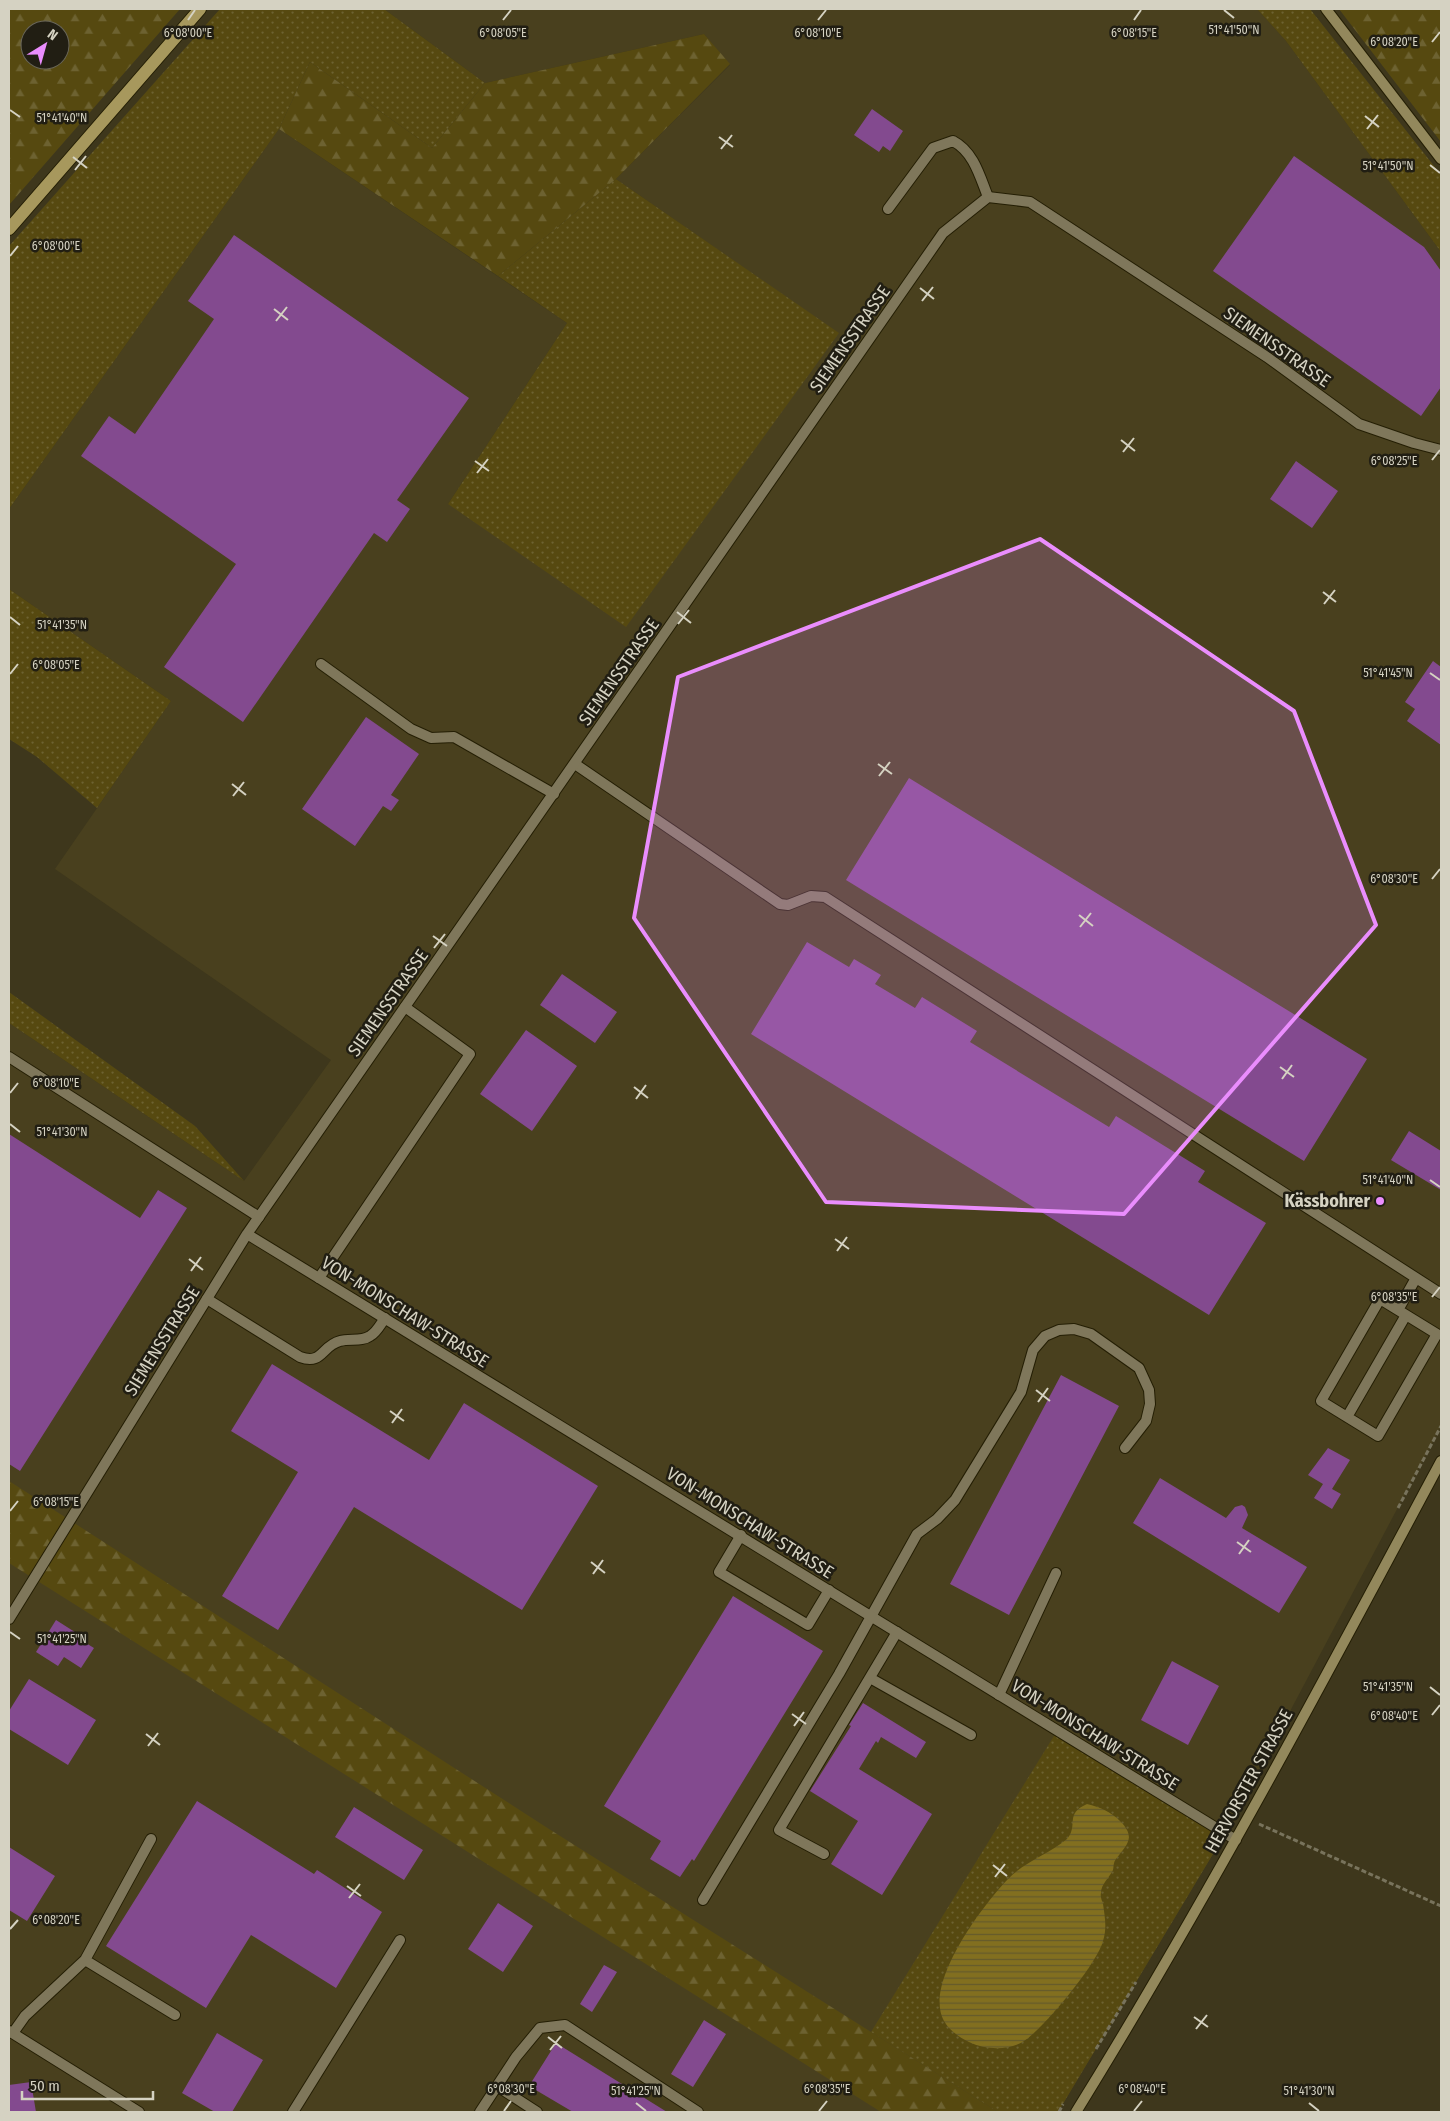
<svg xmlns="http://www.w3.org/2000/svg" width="1450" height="2121" font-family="'Fira Sans Condensed',sans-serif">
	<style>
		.built { fill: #49401e }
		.grass { fill: url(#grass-dots) }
		.forest { fill: url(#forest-firs); fill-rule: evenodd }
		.water { fill: url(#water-rules) }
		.building { fill: #834a8f }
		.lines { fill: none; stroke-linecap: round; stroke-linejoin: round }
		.lane-casing { stroke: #241e04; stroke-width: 12 }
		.street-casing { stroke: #241e04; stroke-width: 12 }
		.secondary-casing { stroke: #241e04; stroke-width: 12 }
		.primary-casing { stroke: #241e04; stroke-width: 14 }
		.path { stroke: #78735c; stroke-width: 3; stroke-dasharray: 5 2.5; stroke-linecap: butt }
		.lane { stroke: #7f775b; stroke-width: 10 }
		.street { stroke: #7f775b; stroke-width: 10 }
		.secondary { stroke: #93885c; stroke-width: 10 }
		.primary { stroke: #a7985d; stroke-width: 12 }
		.marked { fill: #ea8dfd; fill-opacity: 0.2; stroke: #ea8dfd; stroke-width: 4; stroke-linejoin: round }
		.ticks { fill: none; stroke: #d5d2c2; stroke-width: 2 }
		.poi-dot { fill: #ea8dfd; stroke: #211e13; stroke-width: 2 }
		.labels { text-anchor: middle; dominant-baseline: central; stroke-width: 5; stroke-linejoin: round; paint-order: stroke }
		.street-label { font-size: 18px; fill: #d5d2c2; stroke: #211e13 }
		.poi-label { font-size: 18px; font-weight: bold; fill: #d5d2c2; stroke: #211e13; text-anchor: end }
		.ticks-label { font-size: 12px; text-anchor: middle; fill: #d5d2c2; stroke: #211e13; stroke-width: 5; stroke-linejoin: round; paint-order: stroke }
	</style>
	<defs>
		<pattern id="grass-dots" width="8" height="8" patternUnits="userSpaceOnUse" patternTransform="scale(1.25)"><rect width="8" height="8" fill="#564910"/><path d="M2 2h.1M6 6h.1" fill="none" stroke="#6d6231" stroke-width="1.8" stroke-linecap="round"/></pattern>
		<pattern id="forest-firs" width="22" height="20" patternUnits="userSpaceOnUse" patternTransform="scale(1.25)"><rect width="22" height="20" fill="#564910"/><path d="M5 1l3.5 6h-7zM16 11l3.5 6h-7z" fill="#6d6231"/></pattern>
		<pattern id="water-rules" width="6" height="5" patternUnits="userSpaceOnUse" patternTransform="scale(1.25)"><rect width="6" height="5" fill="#826f1f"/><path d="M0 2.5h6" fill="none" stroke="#64592b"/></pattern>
	</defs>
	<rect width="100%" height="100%" fill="#3e371c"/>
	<path class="built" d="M384,9H1257L1286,41L1441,252V1426L1225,1834L1058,2112H9V1023L244,1181L331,1060L55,869L171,701L9,589V509L279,129L567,323L448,504L838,333L616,179L730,65L704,34L485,83Z"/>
	<path class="grass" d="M220,9H384L485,83L432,148L310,62L279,129L9,509V246Z
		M1257,9H1310L1438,171L1441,176V252L1286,41Z
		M616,179L839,333L626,627L448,504L567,323L498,276Z
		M9,589L171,701L97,808L37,757L9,739Z
		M9,992L195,1126L244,1181L9,1023Z
		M1057,1731L1225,1834L1058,2112H998L871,2032Z"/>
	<path class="forest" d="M9,9H180L9,205ZM30,30H60V60H30Z
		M1339,9H1441V142Z
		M704,34L730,64L616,179L498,276L279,129L310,62L432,148L485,83Z
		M9,1481L549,1829L998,2112H881L9,1563Z"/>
	<path class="water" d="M1087,1804C1100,1807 1111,1812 1120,1821C1137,1838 1126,1845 1116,1859C1113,1863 1114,1866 1113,1870C1109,1878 1101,1884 1101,1893C1100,1896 1102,1901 1103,1904C1105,1918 1107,1928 1103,1941C1097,1964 1044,2028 1024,2041C1008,2051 986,2050 969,2042C960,2038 949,2030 944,2021C923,1984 983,1905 1008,1879C1024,1862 1049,1854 1067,1839C1079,1825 1064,1814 1087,1804Z"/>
	<path class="building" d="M872,109L903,131L890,151L883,146L879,152L854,135Z
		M1294,156L1424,247L1441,271V387L1421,416L1213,271Z
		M234,235L469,398L397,500L410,509L387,542L374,533L243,722L164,667L236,564L81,456L109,416L135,434L214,319L188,301Z
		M1296,461L1338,491L1312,528L1270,499Z
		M1433,661L1441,667V745L1407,721L1415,709L1405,702Z
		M366,717L419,754L391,795L399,800L391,811L383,806L355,846L302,809Z
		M909,778L1367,1059L1304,1161L846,880Z
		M807,942L849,967L854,959L881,975L875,984L915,1008L922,997L977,1031L970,1042L1109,1127L1116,1116L1205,1171L1198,1182L1266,1223L1209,1315L751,1034Z
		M562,974L617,1012L595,1043L540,1005Z
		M526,1030L577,1066L532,1131L480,1094Z
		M1409,1131L1441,1151V1190L1391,1160Z
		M9,1134L140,1218L158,1190L187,1208L20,1471L9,1464Z
		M272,1364L429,1460L464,1403L598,1486L522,1610L354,1507L278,1630L222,1596L298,1472L231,1431Z
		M1061,1375L1119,1406L1009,1615L950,1584Z
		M1328,1448L1350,1460L1332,1489L1341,1494L1332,1509L1314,1498L1323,1484L1308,1475Z
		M1160,1478L1226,1518L1235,1507L1242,1505L1245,1507L1248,1515L1242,1528L1307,1567L1279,1613L1133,1523Z
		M733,1596L823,1651L694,1861L692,1859L680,1877L650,1859L661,1841L604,1806Z
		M56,1620L78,1634L76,1637L94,1648L81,1668L64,1657L58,1666L36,1652Z
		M1172,1661L1219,1686L1188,1745L1141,1720Z
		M29,1679L96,1720L68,1765L9,1729V1711Z
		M863,1703L926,1742L916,1758L881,1737L878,1743L876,1741L859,1769L932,1814L882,1895L831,1864L858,1821L810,1791L851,1726L849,1725Z
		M197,1801L314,1874L317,1870L382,1912L336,1988L251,1935L206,2008L106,1946Z
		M354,1807L423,1850L404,1880L335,1837Z
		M9,1847L55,1876L27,1921L9,1910Z
		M498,1903L533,1926L503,1972L468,1949Z
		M604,1965L617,1972L592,2012L580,2004Z
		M704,2020L726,2034L693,2087L671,2074Z
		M217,2033L263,2060L232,2112H215L182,2093Z
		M556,2043L667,2112H573L529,2086Z
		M31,2082L36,2112H9V2085Z"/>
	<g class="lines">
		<defs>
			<path id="lane" d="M888,209L933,148L953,141C974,152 980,177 988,197
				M321,664L411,729L431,738L454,737L554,794
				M575,764L780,904L788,905L811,896L825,897L1441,1294
				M9,1057L259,1217
				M319,1278L470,1054L405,1007
				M207,1299L300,1357C323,1365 321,1346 340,1341C349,1338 362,1342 370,1336C377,1332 380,1325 385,1318
				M1380,1299L1437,1334L1378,1436L1321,1401Z
				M1398,1310L1416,1278
				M1347,1417L1406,1315
				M741,1535L719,1572L808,1625L829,1590
				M870,1678L971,1735
				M999,1695L1056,1573
				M824,1854L779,1830L897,1632
				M703,1900L839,1674L917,1534L937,1519L955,1500L1021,1392L1033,1350L1045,1336L1059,1330L1074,1329L1091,1334L1139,1368L1149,1390L1150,1404L1146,1421L1125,1448
				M85,1960L175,2015
				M13,2033L25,2016L85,1960L151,1839
				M497,2086L537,2112
				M293,2112L400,1940
				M480,2112L516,2057L540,2028L565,2025L698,2112"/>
			<path id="street" d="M247,1234L1236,1840
				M9,1619L247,1234L943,233L988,197L1030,202L1267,357L1359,424L1414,443L1441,450
				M9,2031L139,2112"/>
			<path id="secondary" d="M1326,9L1441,159
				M1076,2112C1207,1900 1324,1680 1441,1461"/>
			<path id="primary" d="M9,229L200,9"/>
		</defs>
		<use href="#lane" class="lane-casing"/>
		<use href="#street" class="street-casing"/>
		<use href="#secondary" class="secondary-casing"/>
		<use href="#primary" class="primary-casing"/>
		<path class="path" d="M1398,1508L1441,1426
			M1259,1824L1441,1906
			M1096,2049L1136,1982
			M1059,2112L1063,2104"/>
		<use href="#lane" class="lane"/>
		<use href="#street" class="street"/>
		<use href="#secondary" class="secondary"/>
		<use href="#primary" class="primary"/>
	</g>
	<path class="marked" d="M1040,539L1294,711L1376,925L1124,1214L826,1202L634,918L678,677Z"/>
	<path class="ticks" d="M1224,10L1234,18M188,20L195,10M503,20L511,10M818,20L826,10M1134,20L1141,10M1432,42L1440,32M10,110L20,117M1365,116L1379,127M1367,129L1378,115M719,137L733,147M721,149L732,135M73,157L87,168M1430,165L1440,173M75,170L86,156M10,256L18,246M920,288L934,299M922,301L933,287M274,309L288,320M276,321L287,307M1121,440L1135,451M1123,452L1134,438M1432,460L1440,450M475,461L489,471M477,473L488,459M1323,592L1336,602M1324,604L1335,590M677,612L691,623M10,617L20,625M678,624L689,610M1430,673L1440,680M10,674L18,664M878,764L892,774M879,776L890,762M232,784L246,795M233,796L244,782M1432,879L1440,869M1079,915L1093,926M1080,927L1091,913M433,936L447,946M434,948L445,934M1280,1067L1294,1077M1282,1079L1292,1065M634,1087L648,1098M10,1093L18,1083M636,1099L646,1085M10,1124L20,1132M1430,1180L1440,1187M835,1239L849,1249M837,1251L847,1237M189,1259L203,1270M191,1271L201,1257M1432,1297L1440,1287M1036,1390L1050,1401M1038,1402L1048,1388M390,1411L404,1421M392,1423L402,1409M10,1511L18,1501M1237,1542L1251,1552M1239,1554L1249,1540M591,1562L605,1573M593,1574L603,1560M10,1632L20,1639M1430,1687L1440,1695M792,1714L806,1724M1432,1715L1440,1705M794,1726L804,1712M146,1734L160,1745M148,1746L158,1733M993,1865L1007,1876M995,1877L1005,1864M347,1886L361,1896M349,1898L360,1884M10,1929L18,1920M1194,2017L1208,2027M1196,2029L1207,2015M548,2037L562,2048M550,2050L561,2036M636,2103L646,2111M1309,2103L1319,2111M504,2111L511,2101M819,2111L827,2101M1134,2111L1142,2101"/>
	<circle class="poi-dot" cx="1380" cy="1201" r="5"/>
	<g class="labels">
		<g class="street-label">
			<text transform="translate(850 339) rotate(-55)">SIEMENSSTRASSE</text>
			<text transform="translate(1277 347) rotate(35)">SIEMENSSTRASSE</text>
			<text transform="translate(619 672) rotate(-55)">SIEMENSSTRASSE</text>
			<text transform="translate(388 1003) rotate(-55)">SIEMENSSTRASSE</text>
			<text transform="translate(405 1312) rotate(32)">VON-MONSCHAW-STRASSE</text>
			<text transform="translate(162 1341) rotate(-58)">SIEMENSSTRASSE</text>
			<text transform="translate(750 1523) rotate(32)">VON-MONSCHAW-STRASSE</text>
			<text transform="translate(1095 1735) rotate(32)">VON-MONSCHAW-STRASSE</text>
			<text transform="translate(1249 1781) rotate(-61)">HERVORSTER STRASSE</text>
		</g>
		<g class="poi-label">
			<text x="1370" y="1201">Kässbohrer</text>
		</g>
	</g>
	<g class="ticks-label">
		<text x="1234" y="34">51°41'50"N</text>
		<text x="188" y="37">6°08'00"E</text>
		<text x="503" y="37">6°08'05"E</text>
		<text x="818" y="37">6°08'10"E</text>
		<text x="1134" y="37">6°08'15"E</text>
		<text x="1394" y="46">6°08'20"E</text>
		<text x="62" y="122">51°41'40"N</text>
		<text x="1388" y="170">51°41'50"N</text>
		<text x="56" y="250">6°08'00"E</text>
		<text x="1394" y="465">6°08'25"E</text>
		<text x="62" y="629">51°41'35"N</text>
		<text x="56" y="669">6°08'05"E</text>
		<text x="1388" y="677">51°41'45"N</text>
		<text x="1394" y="883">6°08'30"E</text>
		<text x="56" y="1087">6°08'10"E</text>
		<text x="62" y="1136">51°41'30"N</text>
		<text x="1388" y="1184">51°41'40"N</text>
		<text x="1394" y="1301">6°08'35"E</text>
		<text x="56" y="1506">6°08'15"E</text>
		<text x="62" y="1643">51°41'25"N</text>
		<text x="1388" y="1691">51°41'35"N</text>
		<text x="1394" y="1720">6°08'40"E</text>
		<text x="56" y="1924">6°08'20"E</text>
		<text x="511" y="2093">6°08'30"E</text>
		<text x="827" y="2093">6°08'35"E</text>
		<text x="1142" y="2093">6°08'40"E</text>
		<text x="636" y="2095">51°41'25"N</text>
		<text x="1309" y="2095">51°41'30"N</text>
	</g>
	<rect width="1450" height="2121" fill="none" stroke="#d5d2c2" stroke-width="20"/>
	<g transform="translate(45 45) rotate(37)"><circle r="24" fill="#211e13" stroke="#696659"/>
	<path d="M0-4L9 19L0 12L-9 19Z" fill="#ea8dfd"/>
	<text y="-8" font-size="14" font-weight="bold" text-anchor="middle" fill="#d5d2c2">N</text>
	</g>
	<path d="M22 2091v8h131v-8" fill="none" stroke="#d5d2c2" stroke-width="2.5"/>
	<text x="30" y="2091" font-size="15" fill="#d5d2c2" stroke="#211e13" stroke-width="4" paint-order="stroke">50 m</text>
</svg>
